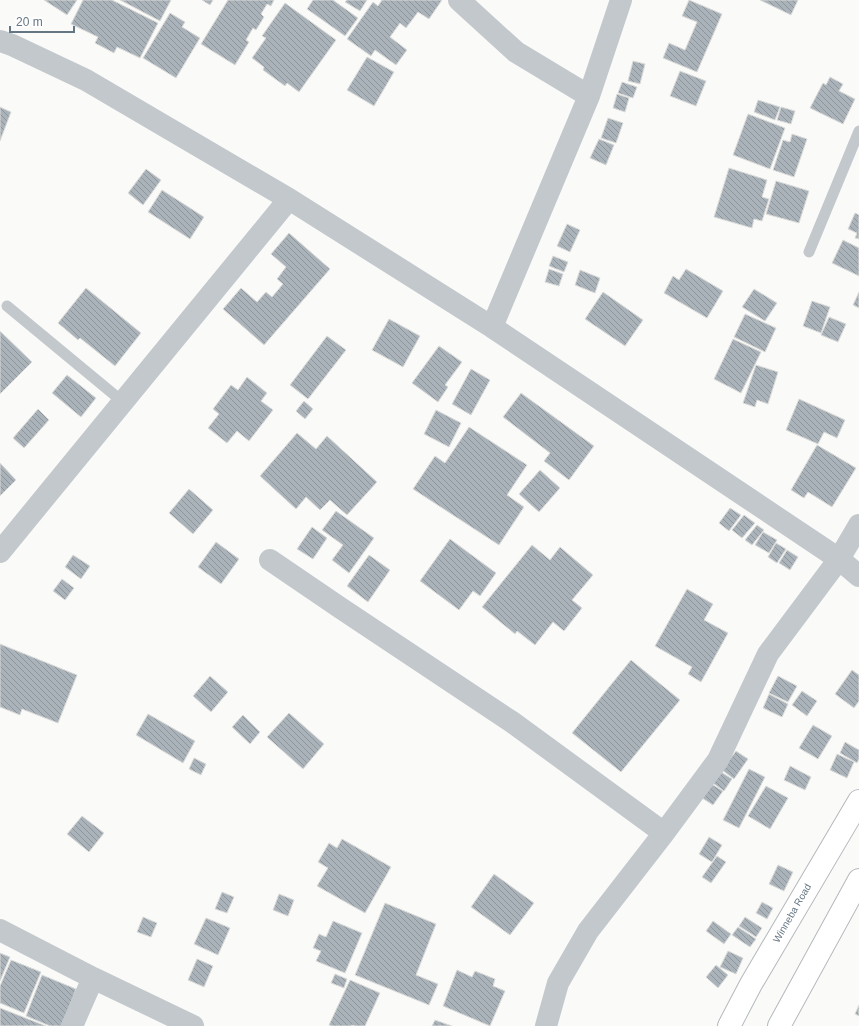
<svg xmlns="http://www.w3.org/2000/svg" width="859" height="1026" font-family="Arial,sans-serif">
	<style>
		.building { fill: url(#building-back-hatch); stroke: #dcdcda }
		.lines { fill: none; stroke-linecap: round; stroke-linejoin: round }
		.trunk-casing { stroke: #b4b9bd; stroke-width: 24 }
		.service { stroke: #c3c8cc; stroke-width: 11 }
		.minor { stroke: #c3c8cc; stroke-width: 22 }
		.trunk { stroke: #fff; stroke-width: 22 }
		.labels { text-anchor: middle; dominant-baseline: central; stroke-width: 4; stroke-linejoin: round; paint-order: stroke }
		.street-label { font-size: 10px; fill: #657683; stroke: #fff }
	</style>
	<defs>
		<pattern id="building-back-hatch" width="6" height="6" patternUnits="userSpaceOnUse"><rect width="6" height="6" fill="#aab3b9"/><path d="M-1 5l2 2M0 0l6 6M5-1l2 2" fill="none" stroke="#8e969c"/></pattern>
	</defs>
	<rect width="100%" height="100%" fill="#fafaf8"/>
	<path class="building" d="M44,0H77L67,15Z
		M83,0H112L158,23L140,58L117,47L114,53L95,43L98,37L71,24Z
		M120,0H171L160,21Z
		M202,0H213L210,5Z
		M228,0H274L271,6L267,4L261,14L264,17L256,30L253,28L246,40L249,42L235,65L201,44Z
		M313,0H333L358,18L345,36L307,9Z
		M347,0H367L360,11L345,2Z
		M382,0H442L429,19L418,12L406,28L400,23L390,37L407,50L396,65L375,50L371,56L347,39L373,2L378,6Z
		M689,0L722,14L697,72L663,58L669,43L685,50L697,22L682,16Z
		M760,0H798L791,15Z
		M285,3L336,40L299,92L287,83L285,86L263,70L264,67L252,58L266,38L262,36Z
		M170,13L185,22L182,27L200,38L176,78L143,58Z
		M367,57L394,72L374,106L347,90Z
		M633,61L645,64L640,84L628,81Z
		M680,71L706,81L696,106L670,96Z
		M830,77L843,84L839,91L855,99L843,124L810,108L823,83L826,85Z
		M622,82L637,87L633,98L618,93Z
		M617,94L629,98L625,112L613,108Z
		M758,100L780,107L775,120L754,112Z
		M0,107L11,112L0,141Z
		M781,107L795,111L791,124L777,120Z
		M748,114L785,128L770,169L733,155Z
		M608,118L623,123L616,143L601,138Z
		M792,134L807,139L794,177L773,170L783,140L790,142Z
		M599,139L614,145L606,165L590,158Z
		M729,168L767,180L762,197L769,199L762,221L754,219L752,228L714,217Z
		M146,169L161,180L143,205L128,193Z
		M776,181L809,191L799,223L766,214Z
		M162,190L204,217L190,239L148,212Z
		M855,213L859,215V239L855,238L857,233L848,229Z
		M567,224L580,230L570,252L557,246Z
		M289,233L330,269L264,345L223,309L241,288L257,302L266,292L272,297L283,284L277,279L286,267L271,254Z
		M843,240L859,248V276L832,263Z
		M553,256L568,262L564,272L549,266Z
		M549,269L563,274L559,286L545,282Z
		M686,269L723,291L707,318L664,293L673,276L679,280Z
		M580,270L600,278L595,293L575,285Z
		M86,288L141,333L115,366L80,338L78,340L58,323Z
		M754,289L777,303L765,321L742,307Z
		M603,292L643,320L625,346L585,319Z
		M859,292V308L853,305Z
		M812,301L830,307L821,333L803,326Z
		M745,314L776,328L765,352L734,337Z
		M829,317L846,324L838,342L821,335Z
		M389,319L420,336L403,367L372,350Z
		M0,331L32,362L0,394Z
		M327,336L346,350L308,399L290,385Z
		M733,339L761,352L741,393L714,379Z
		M439,346L462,362L445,385L448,387L438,402L412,383Z
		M756,365L778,372L768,404L757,400L755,407L743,403Z
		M471,369L490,380L471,415L452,404Z
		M67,375L96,398L81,417L52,393Z
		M247,377L267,393L261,401L273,410L249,441L237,431L227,443L208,428L219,414L213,409L231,385L238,390Z
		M521,393L594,446L569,480L544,461L550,453L503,417Z
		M799,399L845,420L837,438L824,432L818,444L786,430Z
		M304,401L313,409L305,419L296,411Z
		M38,409L49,420L24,448L13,438Z
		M436,410L461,423L449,447L424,434Z
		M469,427L527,465L507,495L524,507L499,545L413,489L435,456L445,463Z
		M297,433L316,449L327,436L377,482L347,515L330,500L320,510L306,497L296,509L260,476Z
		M817,445L856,468L832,507L808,492L804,498L791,490Z
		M0,463L16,480L0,496Z
		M540,470L560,488L539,512L519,494Z
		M189,489L213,510L193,534L169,513Z
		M730,508L741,515L729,531L719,523Z
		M336,511L374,538L349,573L332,560L343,545L322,530Z
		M744,515L755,523L742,538L732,530Z
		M757,525L764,530L752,545L745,540Z
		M312,527L327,538L313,559L297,549Z
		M763,532L777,540L769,553L755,545Z
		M450,539L496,573L480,596L473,591L459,610L420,581Z
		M216,542L239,559L221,584L198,567Z
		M776,543L786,549L777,563L768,557Z
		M532,545L550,560L560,547L593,575L572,600L582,608L564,631L553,622L535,645L517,631L515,634L482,607Z
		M787,550L798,557L790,570L779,563Z
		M73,555L90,566L81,579L65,567Z
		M369,555L390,570L368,602L347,586Z
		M62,579L74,588L65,600L53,591Z
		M687,589L713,604L704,620L728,633L701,682L688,674L692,667L655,646Z
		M0,644L77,675L58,723L22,709L20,715L0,707Z
		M631,660L680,700L621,772L572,733Z
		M852,670L859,675V701L854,708L835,694Z
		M210,676L228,692L211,712L193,696Z
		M778,676L797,686L788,702L769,693Z
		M802,691L817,701L807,716L792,705Z
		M769,694L788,704L782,717L763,708Z
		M289,713L324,744L303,769L267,737Z
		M148,714L195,741L183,763L136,735Z
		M243,715L260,732L250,744L232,727Z
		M813,725L832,736L818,759L799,748Z
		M845,742L859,750V759L857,763L840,753Z
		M736,751L748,759L734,779L722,770Z
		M837,754L854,762L847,778L830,770Z
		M194,758L206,764L201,775L189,769Z
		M790,766L811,777L805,790L784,780Z
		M749,769L765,777L739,828L723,820Z
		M718,770L732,779L724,791L710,781Z
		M708,782L723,791L713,805L699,796Z
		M766,786L788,798L770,829L748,816Z
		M82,816L104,833L89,852L67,834Z
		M709,837L722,845L712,862L699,854Z
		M342,839L391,867L365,913L317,886L328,868L318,862L329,843L337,848Z
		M717,856L726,862L711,883L702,877Z
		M778,865L793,872L784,891L769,884Z
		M494,874L534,903L510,935L471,907Z
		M222,892L234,897L227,913L215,909Z
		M279,894L294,900L288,916L273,910Z
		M762,902L773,908L767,919L756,913Z
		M385,903L436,924L416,975L438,984L429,1005L355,975Z
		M143,917L157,923L151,937L137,932Z
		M745,917L762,928L756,937L739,926Z
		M206,918L230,928L218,955L194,944Z
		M333,921L362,933L345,973L316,961L321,951L313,948L319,934L326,937Z
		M713,921L731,934L724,944L706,931Z
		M738,927L756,939L750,947L732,935Z
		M728,951L743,958L736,974L720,967Z
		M0,953L10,957L0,981Z
		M197,959L213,966L204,987L188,980Z
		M11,960L41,972L24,1013L0,1003V986Z
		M716,965L728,975L718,988L706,977Z
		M457,970L472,977L475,971L495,979L493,986L505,991L490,1026L443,1006Z
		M335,974L347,979L344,988L331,983Z
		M42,975L76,989L62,1026H50L26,1016Z
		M350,980L380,993L365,1026H355L352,1025L351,1026H332L329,1025Z
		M859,1005V1016L855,1014Z
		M0,1008L46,1026H0Z
		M435,1020L452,1026H432Z"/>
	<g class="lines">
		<defs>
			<path id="trunk" d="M729,1026L751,984L859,801
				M779,1026L859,880"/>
		</defs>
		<use href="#trunk" class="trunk-casing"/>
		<path class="service" d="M809,252L859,131
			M7,306L123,402"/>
		<path class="minor" d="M459,0L516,52L589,96
			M0,41L12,45L86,80L289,199L492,327L839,559L859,576
			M492,327L589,96L621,0
			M0,552L289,199
			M270,560L342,609L512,722L664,833
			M0,930L93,978L193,1026
			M72,1026L93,978
			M546,1026L558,983L588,931L664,833L718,760L768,654L839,559L859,525"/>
		<use href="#trunk" class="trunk"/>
	</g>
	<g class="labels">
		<g class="street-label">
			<text transform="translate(792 913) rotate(-60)">Winneba Road</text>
		</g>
	</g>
	<path d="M10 26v6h64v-6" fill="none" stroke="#657683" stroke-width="2"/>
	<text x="16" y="26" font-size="12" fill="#657683" stroke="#ffffff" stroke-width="3" paint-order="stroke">20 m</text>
</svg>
